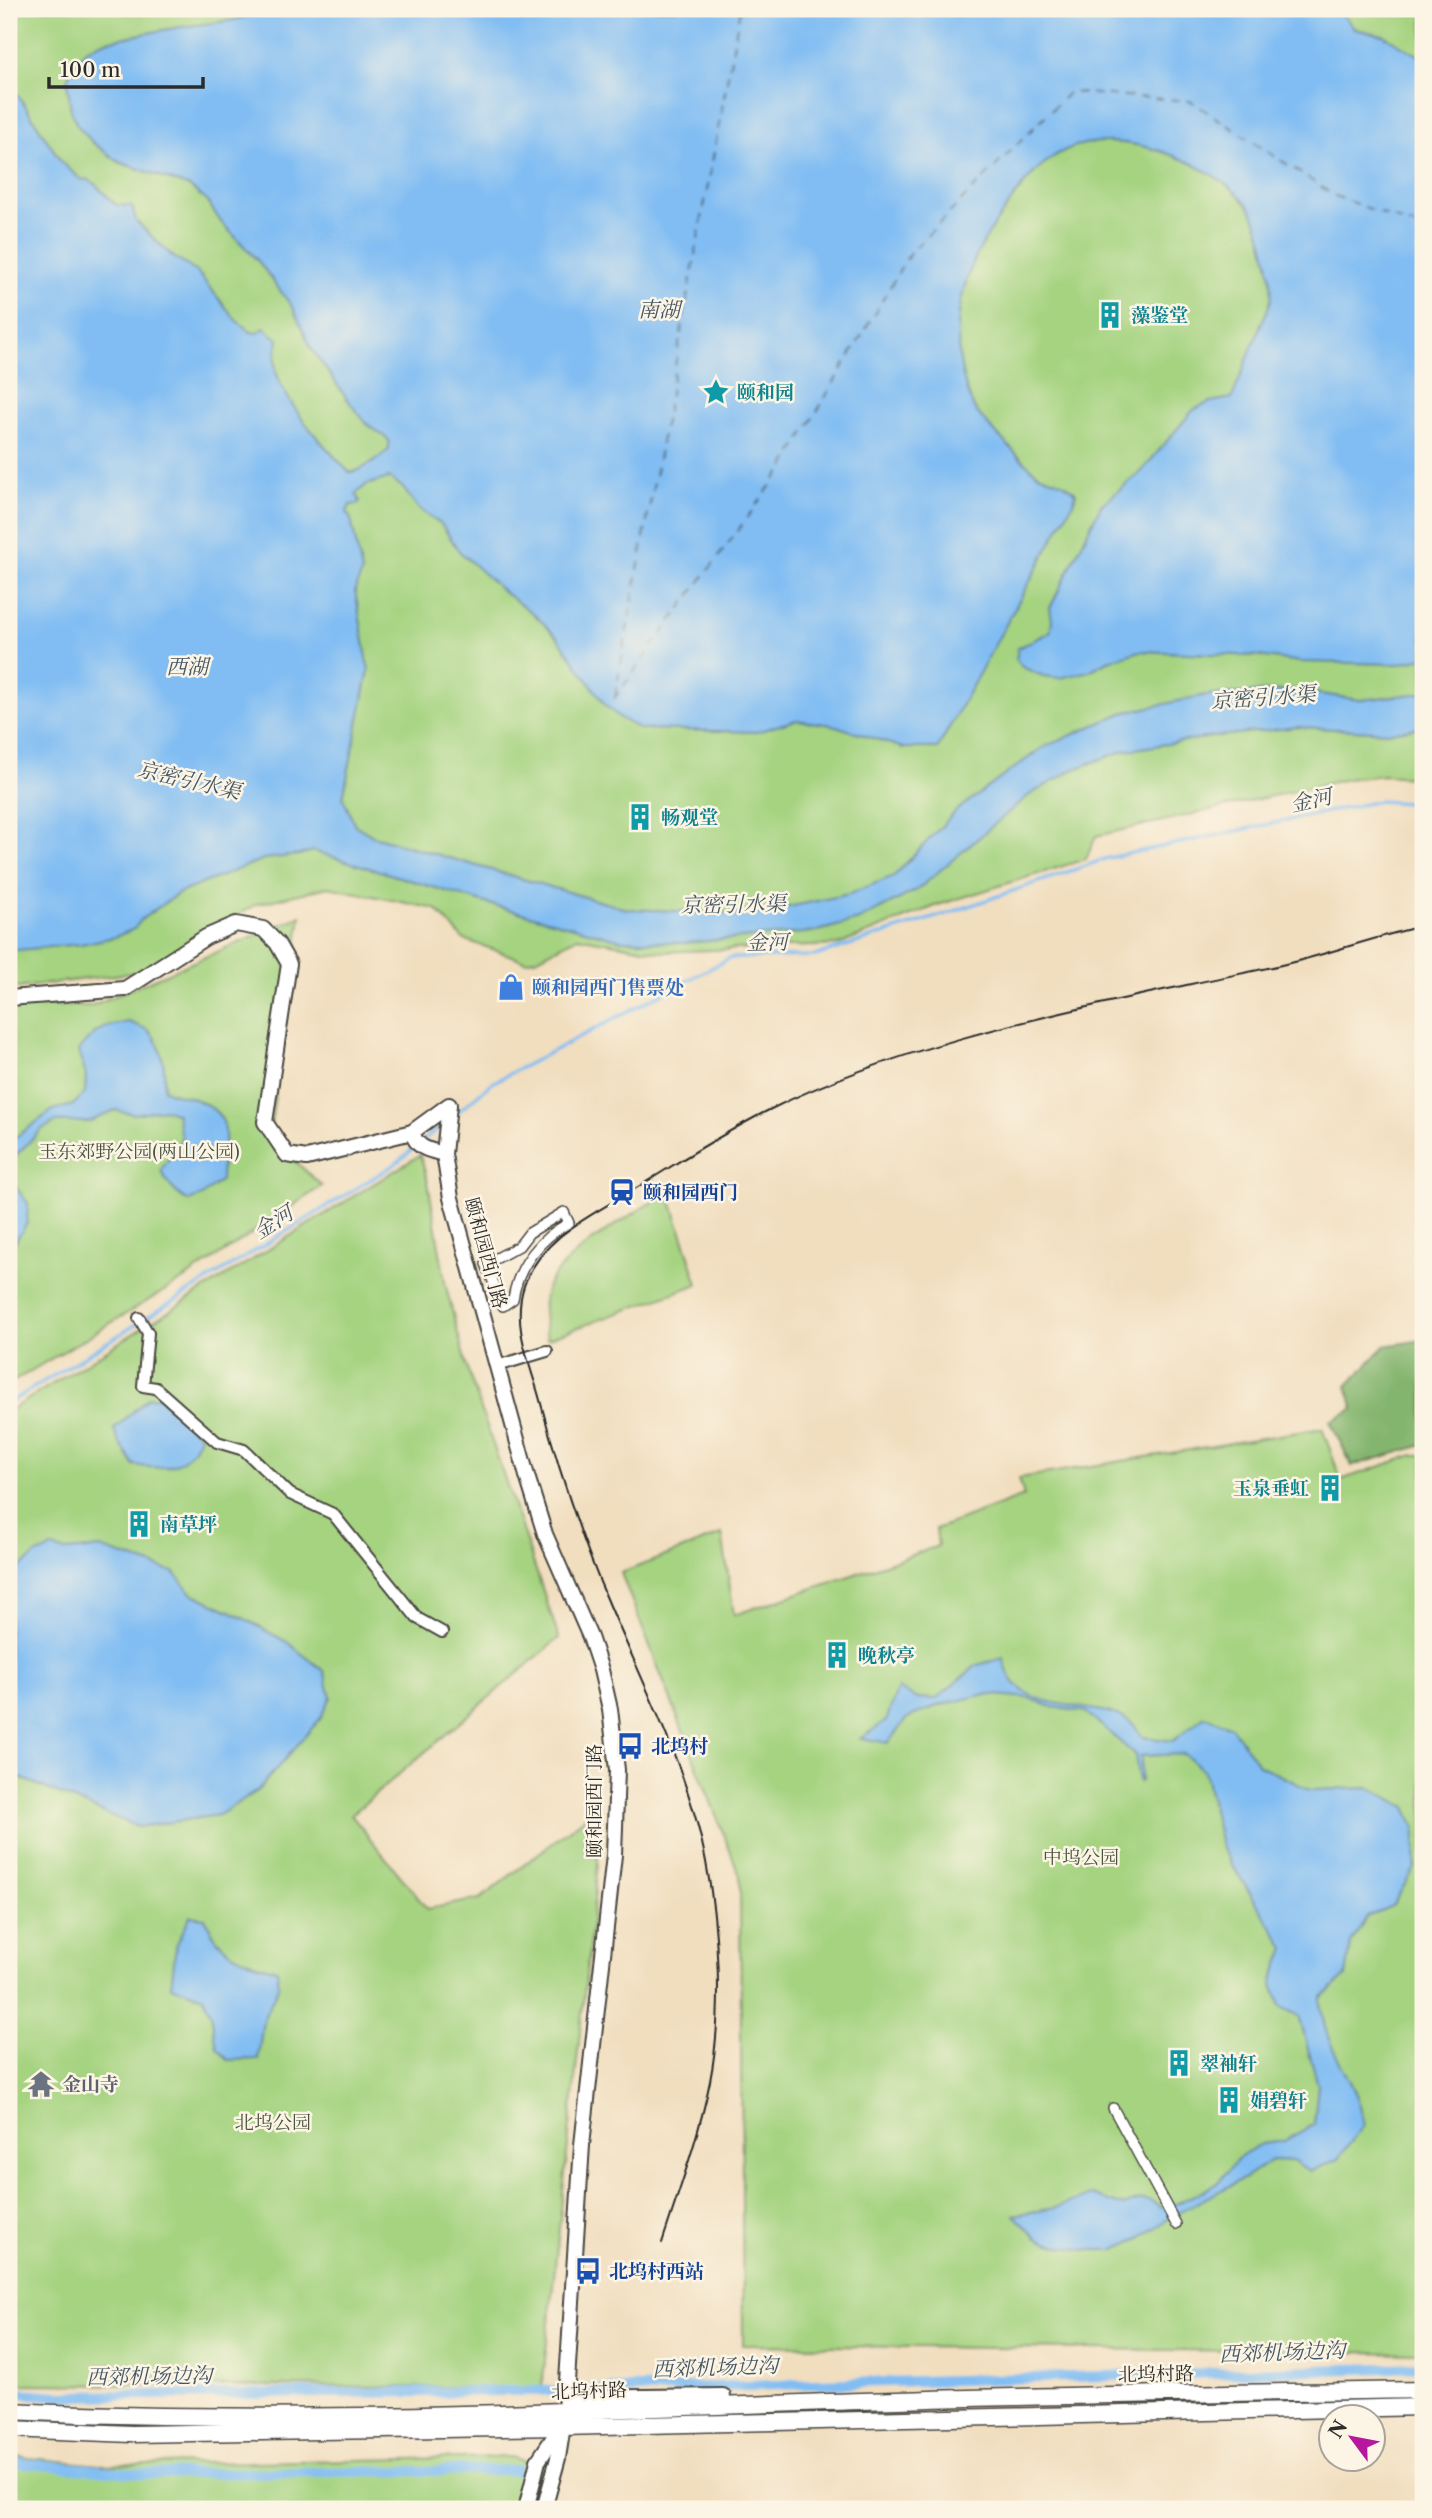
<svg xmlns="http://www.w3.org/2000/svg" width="1432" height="2518" font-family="'Libre Caslon Text','Noto Serif SC',serif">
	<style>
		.green { fill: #a5d380; stroke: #687f56; stroke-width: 2 }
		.forest { fill: #84b56e; stroke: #58704c; stroke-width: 2 }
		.water { fill: #81bdf3; stroke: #56748f; stroke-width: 2 }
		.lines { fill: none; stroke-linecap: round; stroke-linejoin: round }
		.stream { stroke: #81bdf3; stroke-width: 3.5 }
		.canal { stroke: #81bdf3; stroke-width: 10 }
		.ferry { stroke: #455767; stroke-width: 2; stroke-dasharray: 9 7; stroke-linecap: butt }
		.pedestrian-casing { stroke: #494641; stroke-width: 12 }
		.minor-casing { stroke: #494641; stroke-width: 14 }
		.tertiary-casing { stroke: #494641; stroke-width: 18 }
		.secondary-casing { stroke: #494641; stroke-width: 19 }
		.pedestrian { stroke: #fff; stroke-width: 9 }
		.minor { stroke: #fff; stroke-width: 10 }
		.tertiary { stroke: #fff; stroke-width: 14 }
		.secondary { stroke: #fff; stroke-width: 16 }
		.tram { stroke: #2b2b2b; stroke-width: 2 }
		.labels { text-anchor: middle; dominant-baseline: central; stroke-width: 5; stroke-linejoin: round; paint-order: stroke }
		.culture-label { font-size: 19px; font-weight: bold; fill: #0d838f; stroke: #fcf5e5; text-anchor: start }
		.shop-label { font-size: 19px; font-weight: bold; fill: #366cbe; stroke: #fcf5e5; text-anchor: start }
		.park-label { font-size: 19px; fill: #4a5540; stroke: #fcf5e5 }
		.transit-label { font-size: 19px; font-weight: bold; fill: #164399; stroke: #fcf5e5; text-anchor: start }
		.street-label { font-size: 19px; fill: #2b2b2b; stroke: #fcf5e5 }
		.worship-label { font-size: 19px; font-weight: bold; fill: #5b616d; stroke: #fcf5e5; text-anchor: start }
		.water-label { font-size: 21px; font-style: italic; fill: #455767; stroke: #fcf5e5 }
	</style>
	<rect width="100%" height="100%" fill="#fcf5e5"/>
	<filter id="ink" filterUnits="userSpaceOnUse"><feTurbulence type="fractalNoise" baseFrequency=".0143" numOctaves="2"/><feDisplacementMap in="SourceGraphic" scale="14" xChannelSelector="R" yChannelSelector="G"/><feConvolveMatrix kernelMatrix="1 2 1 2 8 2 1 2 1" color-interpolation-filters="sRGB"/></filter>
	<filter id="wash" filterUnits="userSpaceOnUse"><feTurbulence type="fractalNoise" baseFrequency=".00686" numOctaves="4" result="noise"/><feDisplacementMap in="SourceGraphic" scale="28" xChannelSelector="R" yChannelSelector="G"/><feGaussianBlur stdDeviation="1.57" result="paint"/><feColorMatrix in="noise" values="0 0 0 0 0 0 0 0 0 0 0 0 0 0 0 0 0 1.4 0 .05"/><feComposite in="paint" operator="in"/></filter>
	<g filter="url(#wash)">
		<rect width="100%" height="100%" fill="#f1debf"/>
		<path class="green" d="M9,9H1423V778L1384,775L1347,779L1096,836L1086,859L938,905L838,945L661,952L577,937L538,958L526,961L463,939L436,909L328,887L257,904L139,972L9,989Z
			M301,916L269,1137L322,1186L184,1279L9,1384V1005L91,1006Z
			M420,1155L428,1182L446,1287L467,1368L559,1638L351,1815L427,1909L480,1899L597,1808L598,1864L542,2388L9,2384V1411Z
			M668,1192L698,1284L547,1339C545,1324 541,1305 546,1290C556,1256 638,1212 668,1192Z
			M1322,1428L1341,1480L1413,1455H1423V2353L743,2345L740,1876L621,1573L722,1534L734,1615L938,1546L936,1529L1024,1496L1019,1478Z
			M9,2456L99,2465L511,2457L526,2462L512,2509H9Z"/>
		<path class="forest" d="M1423,1340V1445L1352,1466L1330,1421L1354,1409L1347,1386L1385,1346Z"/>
		<path class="water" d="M258,9H277L279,11L289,9H1329L1342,14L1355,29L1383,35L1423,58V658L1397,664L1300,662L1259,656L1140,651L1108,661L1089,671L1060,678L1043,676L1022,667L1016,659L1018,648L1050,632L1052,621L1050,608L1101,505L1141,472L1193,410L1210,402L1232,398C1241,375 1250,352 1259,329C1263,319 1269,309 1271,299C1274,279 1260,218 1246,203C1210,161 1121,127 1068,149C1044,159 1024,182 1010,203C995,223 976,252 968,276C953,317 955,366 973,406C977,415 1030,469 1039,474C1052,480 1067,482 1076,493L1074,501L938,748H903L833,725L796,720L757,732L639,729L620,718L606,706L558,638L535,615L505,593L459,551L441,524L419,509L402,487L389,478L366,485L356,494L360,501L358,504L350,505L347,512L351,519L362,572L355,590L369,670L343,798L355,825L373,836L627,909L756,914L849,894L894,876L957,810L1042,748L1122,713L1206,695L1294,690L1360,700L1423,693V727L1390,732L1298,727L1211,737L1123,751L1072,770L1028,796L917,890L859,920L814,932L684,943L621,940L489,904L313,851L299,855L264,859L179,893L142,919L134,929L115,937L81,944L9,951V90L18,95L62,163L82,180L87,179L95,184L116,205L132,206L136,221L171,255L198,273L236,320L251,332L257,333L264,328L278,339C277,348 274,362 276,371C286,406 324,446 349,472C357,474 383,456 389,449V440L367,424L348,400L311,348L293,308L258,261L221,222L207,201L190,187L119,162L93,143L77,125L71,111L67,80L73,65L87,49L106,41L174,28L234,20L259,13Z
			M129,1022C135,1025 145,1027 150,1032C164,1048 165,1069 164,1089C173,1096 183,1094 194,1099C241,1117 221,1141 221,1180L202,1196L189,1201C175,1194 167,1184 161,1170L168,1160L177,1154L181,1138L177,1114L165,1109L134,1114L115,1110L89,1122H56L42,1129L9,1162V1142L53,1110L73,1105L85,1093L86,1075L78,1051C95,1030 102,1026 129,1022Z
			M9,1178L28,1203L27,1223L9,1252Z
			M149,1397H159L200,1436C188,1468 164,1471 134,1465L118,1440L114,1429Z
			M51,1548L65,1551L100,1548L174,1572L191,1593L234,1613L287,1642L324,1671L331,1697L321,1718L258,1790L219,1815L138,1827L9,1773V1576L37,1554Z
			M1003,1658C1005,1664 1007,1673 1011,1678C1035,1716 1105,1699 1133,1724C1136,1727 1139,1733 1143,1737L1173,1741L1205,1716L1231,1727L1259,1765L1310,1790L1370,1788L1406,1807L1416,1830L1415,1868L1392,1906L1367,1917L1351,1943L1346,1976L1321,1998C1322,2039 1339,2057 1355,2092C1360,2102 1362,2114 1364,2125L1338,2159L1310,2172L1294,2161L1271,2160L1247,2177L1177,2213L1140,2238L1113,2250H1087L1062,2247L1037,2238L1014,2215L1055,2208L1092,2195L1124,2206C1139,2200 1148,2195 1160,2208L1176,2204L1216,2184L1242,2155L1261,2144L1284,2141L1314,2124L1318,2085L1299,2016L1281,2007L1272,1982L1285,1948L1222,1849L1204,1771L1184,1754L1141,1756V1781L1139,1782L1135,1755L1086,1712L1052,1707L1029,1698L985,1694L937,1706L907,1718L888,1743L861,1738L886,1721L898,1688L915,1698L936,1699L977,1665Z
			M190,1916L205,1918C220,1955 242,1959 277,1970L279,1985L263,2020L258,2059L228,2060L217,2048L211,2014L204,1997L171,1986L176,1946Z"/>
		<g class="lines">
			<path class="stream" d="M454,1115L492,1083L730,958L815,956L952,912L1108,858L1379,801L1423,804
				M421,1142L442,1125
				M9,1403L394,1165L415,1147"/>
			<path class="canal" d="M9,2392L58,2396L603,2390L1423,2367
				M9,2462L144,2474L517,2470"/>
			<path class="ferry" d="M615,696L740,9
				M614,699L785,466L910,253L1069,92L1191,101L1335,196L1423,229"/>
		</g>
	</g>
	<g filter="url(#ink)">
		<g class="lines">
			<defs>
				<path id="pedestrian" d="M564,1212L569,1223C540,1238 518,1266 513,1299L503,1306L486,1264L519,1246L529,1233Z
					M1113,2108L1176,2224"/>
				<path id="minor" d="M139,1318L148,1333L143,1386L156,1388L217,1442L244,1450L290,1494L333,1514L417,1618L442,1632
					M497,1366L547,1351"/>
				<path id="tertiary" d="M9,998L125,989L206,937L236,924L263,929L277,943L289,964L265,1122L287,1155L307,1158L412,1132L449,1105
					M449,1105L444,1154L451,1198L527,1476L545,1534L590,1637L601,1670L610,1709L617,1770L614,1855L582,2145L565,2413L558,2458L544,2509
					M412,1132C417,1149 429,1150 444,1154
					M565,2398L723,2396
					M526,2509L538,2461L560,2428"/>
				<path id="secondary" d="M9,2411C293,2425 578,2410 862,2401C1049,2395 1236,2393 1423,2390
					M9,2429L132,2434L561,2427L1423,2407"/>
			</defs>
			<use href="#pedestrian" class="pedestrian-casing"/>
			<use href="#minor" class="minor-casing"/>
			<use href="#tertiary" class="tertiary-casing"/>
			<use href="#secondary" class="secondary-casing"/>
			<use href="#pedestrian" class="pedestrian"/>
			<use href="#minor" class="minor"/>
			<use href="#tertiary" class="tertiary"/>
			<use href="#secondary" class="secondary"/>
			<path class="tram" d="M662,2243C679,2190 699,2136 710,2081C723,2015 719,1928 706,1862C690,1774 643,1684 608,1601C579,1534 557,1464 538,1393C528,1359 512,1322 524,1286C541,1237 592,1215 633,1190C679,1162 724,1132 771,1109C897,1046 1054,1014 1191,984C1227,976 1263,970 1298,961C1340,950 1381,935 1423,926"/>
		</g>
	</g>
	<defs>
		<symbol id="building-bare" viewBox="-9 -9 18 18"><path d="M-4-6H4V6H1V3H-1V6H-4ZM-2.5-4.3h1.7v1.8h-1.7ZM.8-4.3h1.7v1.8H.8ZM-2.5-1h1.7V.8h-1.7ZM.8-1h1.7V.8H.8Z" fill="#0f9aa8" stroke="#fcf5e5" stroke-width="2.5" paint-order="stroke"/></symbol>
		<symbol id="sight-bare" viewBox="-9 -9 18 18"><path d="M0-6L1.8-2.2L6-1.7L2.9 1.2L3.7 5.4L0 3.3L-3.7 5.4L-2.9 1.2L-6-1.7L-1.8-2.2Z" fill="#0f9aa8" stroke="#fcf5e5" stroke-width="2.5" paint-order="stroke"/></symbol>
		<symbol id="shop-bare" viewBox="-9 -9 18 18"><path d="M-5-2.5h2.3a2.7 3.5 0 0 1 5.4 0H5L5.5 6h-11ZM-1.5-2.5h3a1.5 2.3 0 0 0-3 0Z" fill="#3f7fe0" stroke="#fcf5e5" stroke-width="2.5" paint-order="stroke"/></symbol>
		<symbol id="station-bare" viewBox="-9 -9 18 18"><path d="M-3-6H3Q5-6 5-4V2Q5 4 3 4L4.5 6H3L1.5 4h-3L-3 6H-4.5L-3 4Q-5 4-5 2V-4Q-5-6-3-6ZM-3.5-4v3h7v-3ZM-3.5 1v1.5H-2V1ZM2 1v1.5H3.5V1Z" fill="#1a4fb4" stroke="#fcf5e5" stroke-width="2.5" paint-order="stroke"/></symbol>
		<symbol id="bus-bare" viewBox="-9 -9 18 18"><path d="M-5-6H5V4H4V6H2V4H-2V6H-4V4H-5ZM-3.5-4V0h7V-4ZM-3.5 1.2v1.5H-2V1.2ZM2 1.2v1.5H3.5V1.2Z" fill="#1a4fb4" stroke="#fcf5e5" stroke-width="2.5" paint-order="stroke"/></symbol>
		<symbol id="temple-bare" viewBox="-9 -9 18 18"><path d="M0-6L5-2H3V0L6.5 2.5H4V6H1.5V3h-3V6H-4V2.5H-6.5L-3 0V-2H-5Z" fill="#6b7280" stroke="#fcf5e5" stroke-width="2.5" paint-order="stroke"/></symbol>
	</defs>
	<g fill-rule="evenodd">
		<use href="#building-bare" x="1091" y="296" width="38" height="38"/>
		<use href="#sight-bare" x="697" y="373" width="38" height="38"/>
		<use href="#building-bare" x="621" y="798" width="38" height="38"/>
		<use href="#shop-bare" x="492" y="968" width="38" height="38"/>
		<use href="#station-bare" x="603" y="1173" width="38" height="38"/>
		<use href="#building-bare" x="1311" y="1469" width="38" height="38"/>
		<use href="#building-bare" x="120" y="1505" width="38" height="38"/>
		<use href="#building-bare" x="818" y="1636" width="38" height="38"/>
		<use href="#bus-bare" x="611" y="1727" width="38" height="38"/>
		<use href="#building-bare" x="1160" y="2044" width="38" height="38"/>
		<use href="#temple-bare" x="22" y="2065" width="38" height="38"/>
		<use href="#building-bare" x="1210" y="2081" width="38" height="38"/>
		<use href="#bus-bare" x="569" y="2252" width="38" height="38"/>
	</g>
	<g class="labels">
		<g class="culture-label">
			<text x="1131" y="315">藻鉴堂</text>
			<text x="737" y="392">颐和园</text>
			<text x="661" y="817">畅观堂</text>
			<text x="1309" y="1488" text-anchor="end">玉泉垂虹</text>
			<text x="160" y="1524">南草坪</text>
			<text x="858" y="1655">晚秋亭</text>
			<text x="1200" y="2063">翠袖轩</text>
			<text x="1250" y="2100">娟碧轩</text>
		</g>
		<g class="shop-label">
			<text x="532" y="987">颐和园西门售票处</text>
		</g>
		<g class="park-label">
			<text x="139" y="1151">玉东郊野公园(两山公园)</text>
			<text x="1081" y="1857">中坞公园</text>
			<text x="273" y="2122">北坞公园</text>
		</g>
		<g class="transit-label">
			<text x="643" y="1192">颐和园西门</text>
			<text x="651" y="1746">北坞村</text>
			<text x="609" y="2271">北坞村西站</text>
		</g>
		<g class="street-label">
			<text transform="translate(486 1253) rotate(75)">颐和园西门路</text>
			<text transform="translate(594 1801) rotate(-90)">颐和园西门路</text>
			<text transform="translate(1156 2374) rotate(-1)">北坞村路</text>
			<text transform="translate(589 2391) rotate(-2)">北坞村路</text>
		</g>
		<g class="worship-label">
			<text x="62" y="2084">金山寺</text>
		</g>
		<g class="water-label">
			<text x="659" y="309">南湖</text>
			<text x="187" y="666">西湖</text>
			<text transform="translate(1263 697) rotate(-4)">京密引水渠</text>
			<text transform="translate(189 780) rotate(13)">京密引水渠</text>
			<text transform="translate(1311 800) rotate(-12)">金河</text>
			<text transform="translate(733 904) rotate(-1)">京密引水渠</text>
			<text transform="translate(767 942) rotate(-1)">金河</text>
			<text transform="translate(273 1222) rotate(-32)">金河</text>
			<text transform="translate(1282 2352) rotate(-2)">西郊机场边沟</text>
			<text transform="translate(715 2367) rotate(-2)">西郊机场边沟</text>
			<text transform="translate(149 2376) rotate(-1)">西郊机场边沟</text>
		</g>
	</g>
	<rect width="1432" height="2518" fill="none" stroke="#fcf5e5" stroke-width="35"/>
	<g transform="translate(1352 2438) rotate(302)"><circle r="33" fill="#fcf5e5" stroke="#a8a49b" stroke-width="2"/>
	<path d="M0-5L12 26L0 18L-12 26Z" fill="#b5179e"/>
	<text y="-10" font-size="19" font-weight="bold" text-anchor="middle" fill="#2b2b2b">N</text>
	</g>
	<path d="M49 77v10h154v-10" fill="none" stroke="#2b2b2b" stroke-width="3.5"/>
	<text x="60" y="77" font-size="21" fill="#2b2b2b" stroke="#fcf5e5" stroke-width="5" paint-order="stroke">100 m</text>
</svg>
